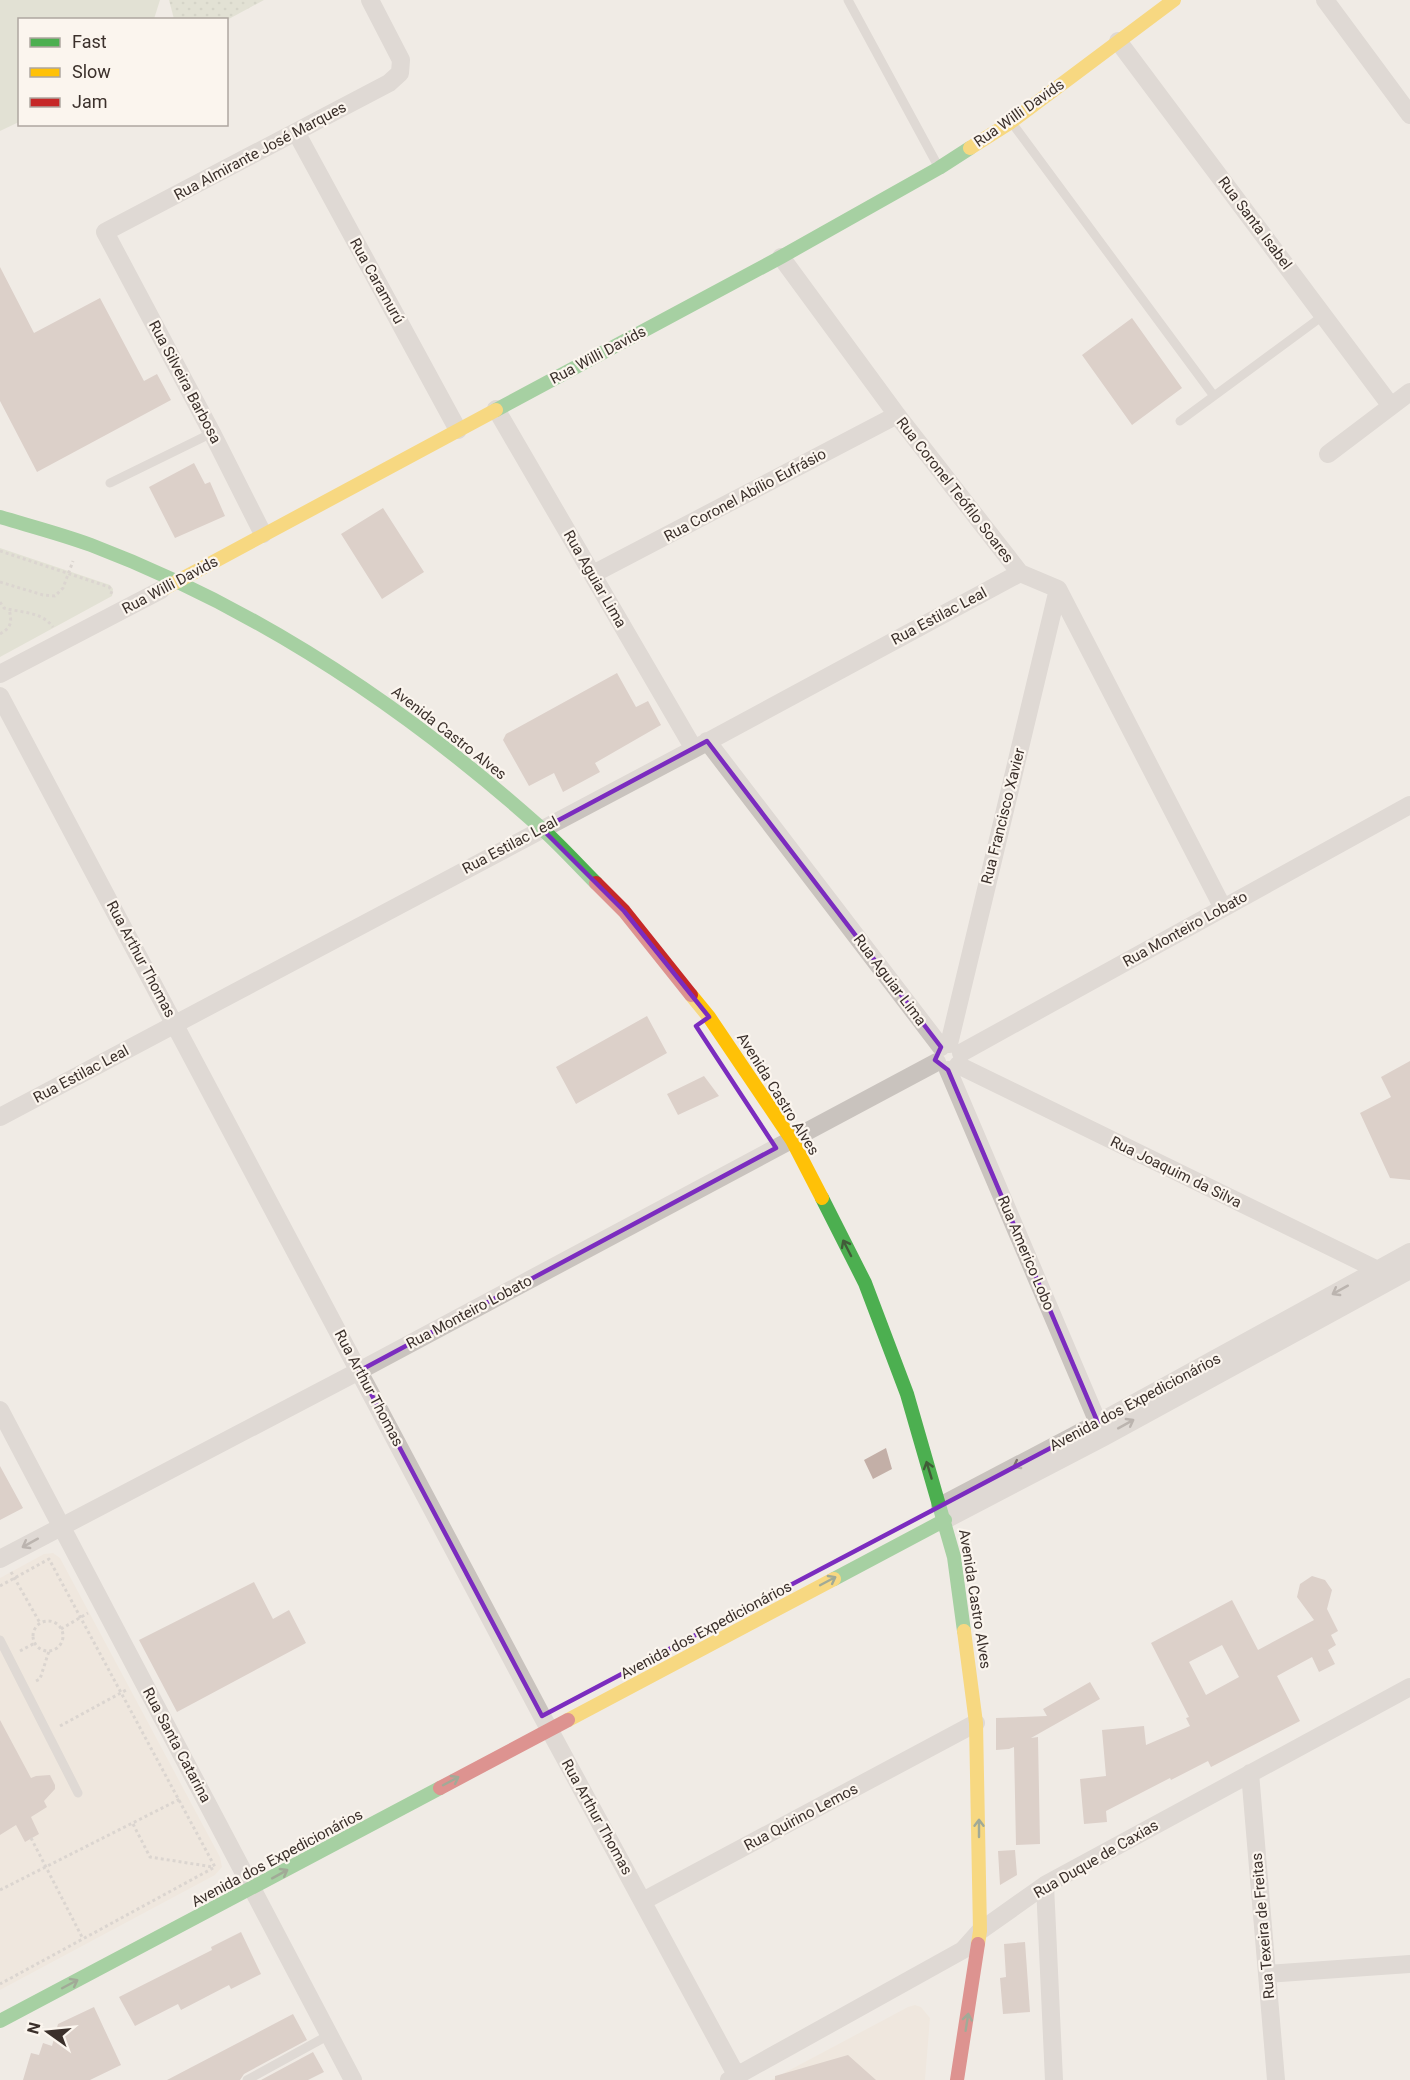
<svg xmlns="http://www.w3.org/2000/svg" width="1410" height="2080" font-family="Roboto,sans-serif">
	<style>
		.grass { fill: url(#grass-dots) }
		.green { fill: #d1d6bf }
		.plaza { fill: #eee3d5 }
		.building { fill: #c3afa7; fill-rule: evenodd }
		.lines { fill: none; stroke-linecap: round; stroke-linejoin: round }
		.path { stroke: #c2bbb6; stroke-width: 3; stroke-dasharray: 3 3; stroke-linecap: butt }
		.lane { stroke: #c9c3be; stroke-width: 9 }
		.street { stroke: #c9c3be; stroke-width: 18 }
		.fast { stroke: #4caf50; stroke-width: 14 }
		.slow { stroke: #ffc107; stroke-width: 14 }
		.jam { stroke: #c62828; stroke-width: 14 }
		.oneway { stroke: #415c38 }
		.oneway2 { stroke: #7b726d }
		.marked { fill: none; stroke: #7b2cbf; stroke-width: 4.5; stroke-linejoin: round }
		.labels { text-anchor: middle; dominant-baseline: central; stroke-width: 4.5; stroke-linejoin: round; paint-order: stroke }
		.street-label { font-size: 15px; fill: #3b302b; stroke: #fbf5ee }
	</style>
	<defs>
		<pattern id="grass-dots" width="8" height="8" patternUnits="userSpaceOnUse" patternTransform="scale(1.5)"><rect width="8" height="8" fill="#d1d6bf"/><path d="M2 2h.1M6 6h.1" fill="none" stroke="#b4b8a4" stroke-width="1.8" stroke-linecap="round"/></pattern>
	</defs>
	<rect width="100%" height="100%" fill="#f0ebe5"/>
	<path class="grass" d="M169,0H264L227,20L174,19Z"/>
	<path class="green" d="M0,0H160L154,19L20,20L19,122L0,131Z
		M0,548L110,585L113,589L112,596L0,657Z"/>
	<path class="plaza" d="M53,1553L60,1558L220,1857L222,1867L215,1875L0,1990V1578L44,1554Z
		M915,2005L921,2007L930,2018L925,2080H771L908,2007Z"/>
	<path class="building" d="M0,267L34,333L100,298L144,381L157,374L171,400L37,472L0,401Z
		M1132,318L1182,388L1132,425L1082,355Z
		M194,463L205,484L210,482L225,516L175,538L149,487Z
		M383,508L424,572L382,599L341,534Z
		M617,673L636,707L648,701L661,725L595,763L600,772L563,792L554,773L529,786L503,740L506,734Z
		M647,1016L667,1053L576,1104L556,1067Z
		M1410,1061V1180L1390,1178L1360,1113L1391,1097L1381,1077Z
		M704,1076L719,1096L678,1115L667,1094Z
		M886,1448L892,1469L873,1479L864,1460Z
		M0,1466L23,1508L0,1520Z
		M1312,1576L1325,1580L1332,1590L1327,1609L1338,1631L1331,1635L1336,1645L1328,1650L1335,1664L1319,1672L1312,1657L1277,1676L1300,1721L1211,1767L1208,1761L1171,1780L1170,1778L1106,1811L1107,1822L1084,1824L1080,1779L1106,1776L1102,1730L1144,1726L1146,1745L1190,1726L1186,1718L1189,1717L1151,1643L1232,1600L1258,1650L1314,1620L1297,1597L1300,1584ZM1222,1645L1239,1677L1206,1695L1189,1662Z
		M254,1582L273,1619L289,1610L306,1643L177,1712L139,1640Z
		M1090,1682L1100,1699L1031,1738L1038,1737L1040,1844L1016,1845L1014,1747L1009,1749L996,1750V1718L1047,1716L1043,1709Z
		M0,1720L31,1778L36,1776L50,1775L55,1785V1789L44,1801L47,1807L31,1817L39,1834L25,1842L16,1825L0,1835Z
		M1015,1850L1017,1875L1000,1885L998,1851Z
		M241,1932L261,1974L231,1989L229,1985L181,2010L178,2004L135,2026L119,1997L212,1950L211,1947Z
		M1025,1942L1030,2012L1003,2014L1000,1978L1006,1977L1004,1944Z
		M94,2007L121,2065L90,2080H23L31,2053L39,2055L43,2043L52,2046L58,2024Z
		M293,2014L307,2040L244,2074L240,2080H167Z
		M313,2052L324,2072L308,2080H261Z
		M848,2055L876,2080H775V2076Z"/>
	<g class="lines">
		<path class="path" d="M0,551L109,587L112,591L110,596
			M0,582L43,595L55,596L63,588L73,561
			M0,602L4,608C21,613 41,611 53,627
			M0,634C12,627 12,622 9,609
			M11,1572L40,1623
			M0,1586L49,1559L215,1867L0,1984
			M33 1636a15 15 0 1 1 30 0a15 15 0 1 1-30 0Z
			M61,1629L88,1613
			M20,1651L35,1643
			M36,1681L40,1679L49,1651
			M60,1726L128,1689
			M133,1824L150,1857L213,1867
			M31,1838L83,1939
			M0,1890L180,1799"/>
		<path class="lane" d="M848,0L938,166
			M1012,123L1214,396
			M1180,421L1324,315
			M110,483L212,433
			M0,1640L78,1793
			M247,2080L329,2035"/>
		<path class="street" d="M1325,0L1410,115
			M1118,41L1391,406
			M296,132L458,430
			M781,257L897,415L1020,573L1058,589L1223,908
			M496,409L694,749
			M1328,454L1410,392
			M263,534L212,433L105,232L389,83L400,73L401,60L370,0
			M593,574L897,415
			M0,674L161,590
			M0,696L542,1716L739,2080
			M707,741L941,1047
			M949,1044L1058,589
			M961,1053L1410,805
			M958,1065L1384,1273
			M948,1070L1102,1432
			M0,1117L694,749L1020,573
			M0,1410C117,1634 235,1857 353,2080
			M940,1506L1098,1423L1410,1252
			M945,1520L1104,1437L1410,1270
			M0,1559L359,1371L937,1062
			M1250,1773L1276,2080
			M1045,1885L1054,2080
			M643,1901L976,1723
			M1267,1974L1410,1964
			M729,2080L963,1950L980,1931L1045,1885L1410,1687"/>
		<path class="fast" d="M496,410L781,257L939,168L970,148
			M0,517C30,526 61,534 91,545C257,608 409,710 541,828C560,845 578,865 596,883
			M822,1198L865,1283L907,1394L954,1557L964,1631
			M834,1579L945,1520
			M0,2021L440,1788"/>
		<path class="slow" d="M970,148L1011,122L1174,0
			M165,588L496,410
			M691,995L709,1017L792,1140L822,1198
			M964,1631L976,1723L980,1931L978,1944
			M568,1720L834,1579"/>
		<path class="jam" d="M596,883L624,911L691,995
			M440,1788L568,1720
			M957,2080L978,1944"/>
	</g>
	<defs><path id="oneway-shaft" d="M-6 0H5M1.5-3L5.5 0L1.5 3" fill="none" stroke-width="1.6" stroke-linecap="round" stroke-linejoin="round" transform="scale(1.5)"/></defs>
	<g class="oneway">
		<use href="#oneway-shaft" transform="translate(847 1248) rotate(-117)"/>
		<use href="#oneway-shaft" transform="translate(929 1470) rotate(-107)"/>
		<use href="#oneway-shaft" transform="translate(828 1581) rotate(-28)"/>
		<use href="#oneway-shaft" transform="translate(451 1781) rotate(-28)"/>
		<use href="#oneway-shaft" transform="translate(979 1828) rotate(-90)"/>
		<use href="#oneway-shaft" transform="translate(280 1874) rotate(-29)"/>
		<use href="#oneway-shaft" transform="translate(70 1984) rotate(-28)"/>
		<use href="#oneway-shaft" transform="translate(967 2022) rotate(-81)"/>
	</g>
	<g class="oneway2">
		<use href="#oneway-shaft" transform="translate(1340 1290) rotate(151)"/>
		<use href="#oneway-shaft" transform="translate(1126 1424) rotate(-29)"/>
		<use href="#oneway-shaft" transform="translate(1021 1463) rotate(152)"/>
		<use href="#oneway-shaft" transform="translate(30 1543) rotate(151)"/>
	</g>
	<path d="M0 0H1410V2080H0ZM707,741L941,1047L935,1060L948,1070L1098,1423L542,1716L359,1371L776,1148L696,1026L709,1017L624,911L542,829Z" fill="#f0ebe5" fill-opacity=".55" fill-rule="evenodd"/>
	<path class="marked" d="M707,741L941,1047L935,1060L948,1070L1098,1423L542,1716L359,1371L776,1148L696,1026L709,1017L624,911L542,829Z"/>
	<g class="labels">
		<g class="street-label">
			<text transform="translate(1019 113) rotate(-35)">Rua Willi Davids</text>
			<text transform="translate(260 151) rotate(-28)">Rua Almirante José Marques</text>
			<text transform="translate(1255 223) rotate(53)">Rua Santa Isabel</text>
			<text transform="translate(377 281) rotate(61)">Rua Caramurú</text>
			<text transform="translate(598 355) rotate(-28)">Rua Willi Davids</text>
			<text transform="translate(185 382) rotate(62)">Rua Silveira Barbosa</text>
			<text transform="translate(955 490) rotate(52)">Rua Coronel Teófilo Soares</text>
			<text transform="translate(745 495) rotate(-28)">Rua Coronel Abílio Eufrásio</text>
			<text transform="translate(595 579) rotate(60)">Rua Aguiar Lima</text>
			<text transform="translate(170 585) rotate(-28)">Rua Willi Davids</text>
			<text transform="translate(939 616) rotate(-28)">Rua Estilac Leal</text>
			<text transform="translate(449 733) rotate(38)">Avenida Castro Alves</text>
			<text transform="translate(1003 816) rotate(-76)">Rua Francisco Xavier</text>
			<text transform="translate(510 845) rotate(-28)">Rua Estilac Leal</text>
			<text transform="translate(1185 929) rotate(-29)">Rua Monteiro Lobato</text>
			<text transform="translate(141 959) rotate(62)">Rua Arthur Thomas</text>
			<text transform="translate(890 980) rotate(53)">Rua Aguiar Lima</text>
			<text transform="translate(81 1074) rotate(-28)">Rua Estilac Leal</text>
			<text transform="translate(778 1094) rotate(58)">Avenida Castro Alves</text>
			<text transform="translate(1176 1172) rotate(26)">Rua Joaquim da Silva</text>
			<text transform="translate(1026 1253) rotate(67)">Rua Americo Lobo</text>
			<text transform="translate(469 1312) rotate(-28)">Rua Monteiro Lobato</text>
			<text transform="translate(369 1388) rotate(62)">Rua Arthur Thomas</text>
			<text transform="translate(1135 1402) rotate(-28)">Avenida dos Expedicionários</text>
			<text transform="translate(975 1599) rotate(81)">Avenida Castro Alves</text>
			<text transform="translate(706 1630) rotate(-28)">Avenida dos Expedicionários</text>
			<text transform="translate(177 1745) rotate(62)">Rua Santa Catarina</text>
			<text transform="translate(597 1817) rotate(61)">Rua Arthur Thomas</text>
			<text transform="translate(801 1817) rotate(-28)">Rua Quirino Lemos</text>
			<text transform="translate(277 1858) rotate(-28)">Avenida dos Expedicionários</text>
			<text transform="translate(1096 1859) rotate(-30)">Rua Duque de Caxias</text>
			<text transform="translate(1263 1926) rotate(-95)">Rua Texeira de Freitas</text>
		</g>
	</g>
	<rect x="18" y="18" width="210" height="108" fill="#fbf5ee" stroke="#aea6a0" stroke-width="1.5"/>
	<rect x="30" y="38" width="30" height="9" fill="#4caf50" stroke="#aea6a0" stroke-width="1.5"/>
	<text x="72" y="48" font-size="18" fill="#3b302b">Fast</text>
	<rect x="30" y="68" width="30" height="9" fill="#ffc107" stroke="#aea6a0" stroke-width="1.5"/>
	<text x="72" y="78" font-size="18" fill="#3b302b">Slow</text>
	<rect x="30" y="98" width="30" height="9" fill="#c62828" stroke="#aea6a0" stroke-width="1.5"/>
	<text x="72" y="108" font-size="18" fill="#3b302b">Jam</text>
	<g transform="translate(48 2032) rotate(285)" stroke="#fbf5ee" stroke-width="4.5" paint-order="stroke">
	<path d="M0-4.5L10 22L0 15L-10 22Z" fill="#3b302b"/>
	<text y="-9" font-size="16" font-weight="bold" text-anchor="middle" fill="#3b302b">N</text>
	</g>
</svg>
